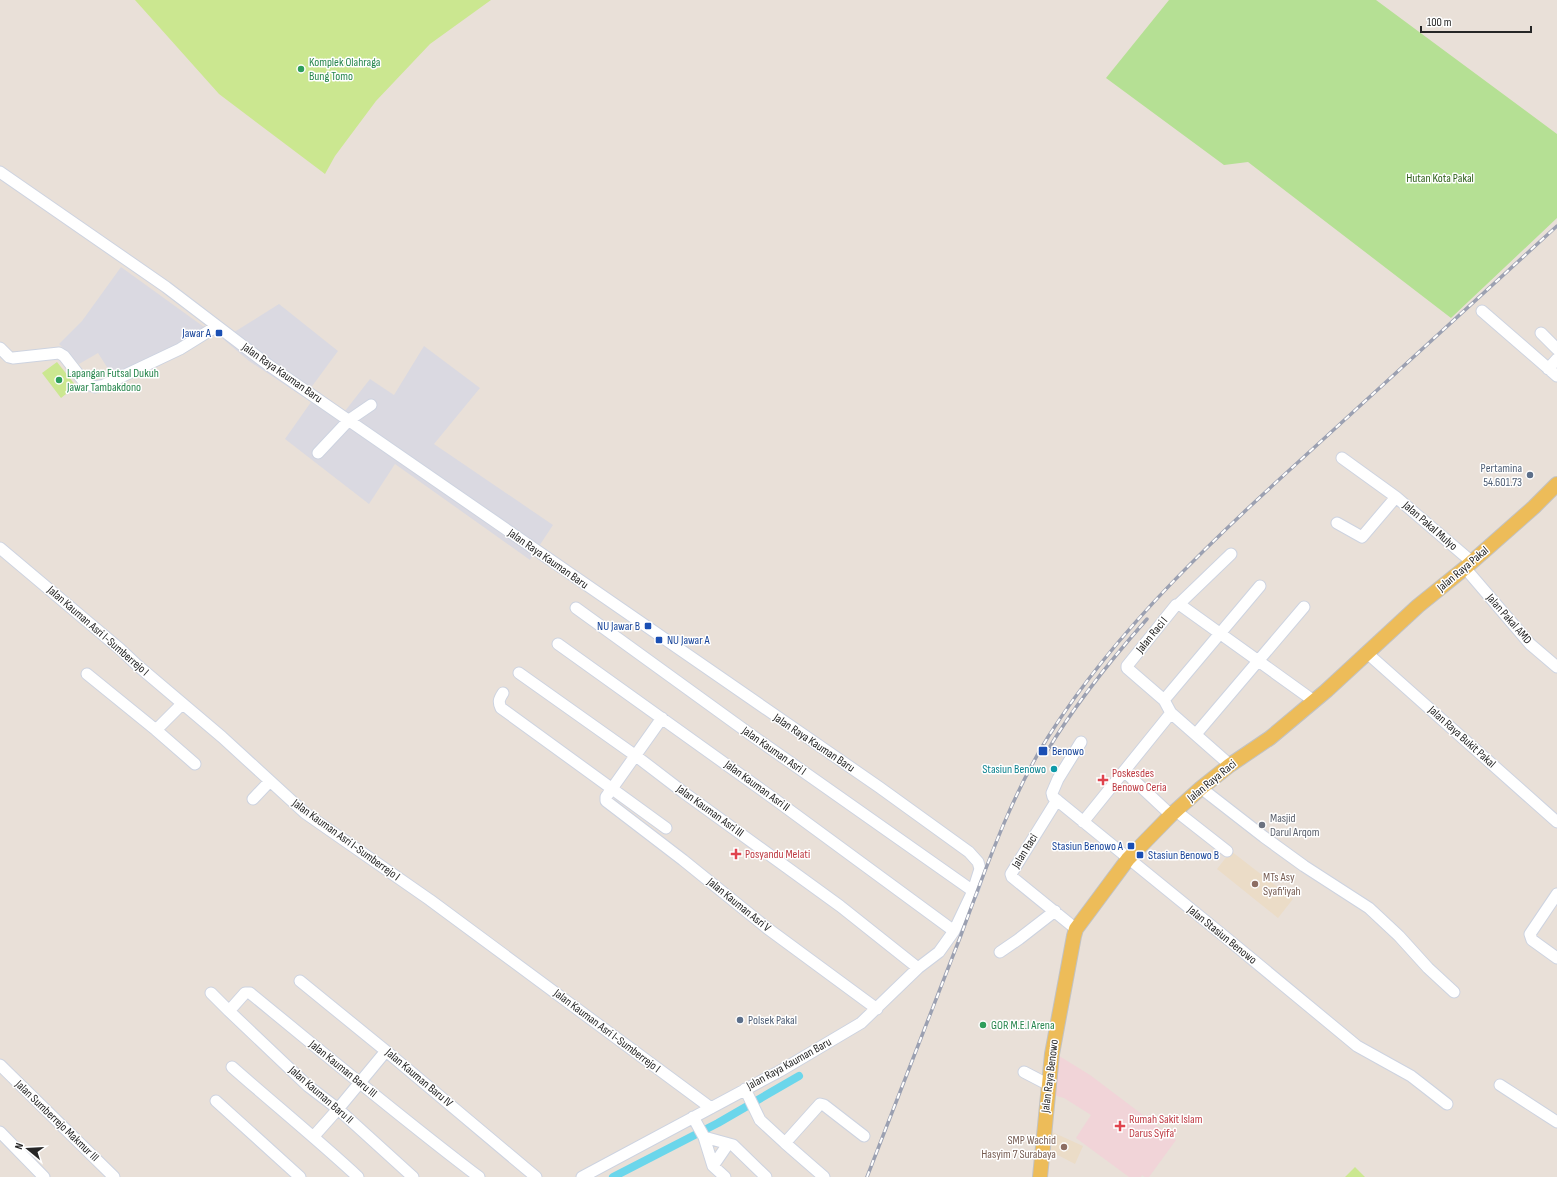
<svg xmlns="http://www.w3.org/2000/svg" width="1557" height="1177" font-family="'Sofia Sans Condensed',sans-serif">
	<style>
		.industrial { fill: #dad9e1 }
		.education { fill: #ebdcc7 }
		.medical { fill: #f1d4d8 }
		.green { fill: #b5e094 }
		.pitch { fill: #cbe790 }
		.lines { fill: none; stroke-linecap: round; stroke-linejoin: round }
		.canal { stroke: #6bd6eb; stroke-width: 8 }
		.minor-casing { stroke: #cdd3e0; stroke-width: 13 }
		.major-casing { stroke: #c2c2c2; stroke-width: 16 }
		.minor { stroke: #fff; stroke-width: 11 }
		.major { stroke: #edbc59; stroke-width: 14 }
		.rail-casing { stroke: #9ba0b1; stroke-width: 3.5 }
		.rail { stroke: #fff; stroke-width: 2; stroke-dasharray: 6; stroke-linecap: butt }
		.leisure-dot { fill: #2e9e5b; stroke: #fff; stroke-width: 1.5 }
		.transit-dot { fill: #1a4fb4; stroke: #fff; stroke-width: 1.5 }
		.service-dot { fill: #5c6f8a; stroke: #fff; stroke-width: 1.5 }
		.culture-dot { fill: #0f9aa8; stroke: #fff; stroke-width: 1.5 }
		.health-dot { fill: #e0444e; stroke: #fff; stroke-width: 1.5 }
		.worship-dot { fill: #6b7280; stroke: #fff; stroke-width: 1.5 }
		.education-dot { fill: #8d6e63; stroke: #fff; stroke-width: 1.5 }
		.labels { text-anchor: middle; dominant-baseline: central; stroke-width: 3; stroke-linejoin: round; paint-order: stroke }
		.leisure-label { font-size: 12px; fill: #27864d; stroke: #fff; text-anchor: start }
		.park-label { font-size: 12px; fill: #2f601a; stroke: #fff }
		.transit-label { font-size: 12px; fill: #164399; stroke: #fff; text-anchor: end }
		.street-label { font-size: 12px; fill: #262626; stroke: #fff }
		.service-label { font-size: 12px; fill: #4e5e75; stroke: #fff; text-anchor: end }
		.culture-label { font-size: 12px; fill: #0d838f; stroke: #fff; text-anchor: end }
		.health-label { font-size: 12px; fill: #be3a42; stroke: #fff; text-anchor: start }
		.worship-label { font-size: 12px; fill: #5b616d; stroke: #fff; text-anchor: start }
		.education-label { font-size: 12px; fill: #785e54; stroke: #fff; text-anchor: start }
	</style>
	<rect width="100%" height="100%" fill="#e9e0d8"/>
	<path class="industrial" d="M121,267L204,327L170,350L112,375L98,353L79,364L59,344L82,321Z
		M279,304L338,351L310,389L345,411L370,379L394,395L424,346L480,388L434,444L553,525L530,560L395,464L369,504L285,439L311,402L249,361L223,339Z"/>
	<path class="education" d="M1231,851L1293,899L1278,918L1217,869Z
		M1050,1131L1083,1146L1075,1164L1046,1149Z"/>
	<path class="medical" d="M1056,1054L1090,1075L1176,1140L1149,1177H1145L1142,1175L1141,1177H1129L1076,1138L1091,1115L1064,1098L1049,1094Z"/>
	<path class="green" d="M1169,0H1376L1557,134V218L1451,318L1248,162L1224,165L1106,78Z"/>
	<path class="pitch" d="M135,0H491L430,44L376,101L335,156L325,174L219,94Z
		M57,362L76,386L61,398L42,373Z
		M1355,1167L1365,1177H1345Z"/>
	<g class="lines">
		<path class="canal" d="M613,1177L718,1123L799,1076"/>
		<defs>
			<path id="minor" d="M0,172L166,287L267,364L879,787L969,852L978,862L980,869L973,891L954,931L939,952L918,968L861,1023L780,1071L582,1177
				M1482,311L1557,376
				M1541,333L1557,349
				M0,348L9,357L13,358L59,353L64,356L85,383L95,387L104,385L180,349L217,326
				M1548,369L1557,359
				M318,453L349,420L371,405
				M1342,458L1396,497
				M1337,523L1362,537L1396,497L1472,562
				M0,548L120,649L137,665L222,737L305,813L430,900L711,1108
				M1465,568L1530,644L1557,667
				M1179,604L1231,554
				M576,608L750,734L973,891
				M558,644L773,798L954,931
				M1367,653L1557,822
				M519,673L636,756L683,792L840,906L918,968
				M87,674L156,730L182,704
				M503,693C499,699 498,702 501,708L666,828
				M1164,700L1260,586
				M662,718L606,797V801L683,860L767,928L877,1009
				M156,730L195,764
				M1196,734L1304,607
				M1081,742L1058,779L1052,793L1053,797L1224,936L1357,1046L1411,1076L1447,1104
				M1230,765L1171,713L1164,700L1127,668V666L1176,605L1179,604L1314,701
				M1124,771L1171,815
				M1201,788L1264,837L1304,866L1369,908L1399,936L1428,968L1454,992
				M253,799L270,781
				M1057,800L1011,874L1012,877L1076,929
				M1176,811L1227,851
				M1083,822L1171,713
				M1557,894L1530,934L1532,940L1557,958
				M1000,952L1019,939L1055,911
				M300,981L386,1051L536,1177
				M211,993L229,1011L245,993H250C326,1055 401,1118 479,1177
				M229,1011L308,1086L338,1109L413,1177
				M0,1065L114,1177
				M232,1067C274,1104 317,1139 358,1177
				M1024,1072L1049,1085
				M1500,1085L1557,1122
				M745,1089L760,1120L785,1143L824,1177
				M216,1101L300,1177
				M693,1117L704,1137
				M0,1132L44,1177
				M314,1136L338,1109L386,1051
				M785,1143L820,1104L824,1105L864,1136
				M713,1166L728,1144
				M725,1177L713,1166L704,1137L733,1145L766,1177"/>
			<path id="major" d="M1040,1177L1052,1054L1074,936L1076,929L1128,859L1171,815L1201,788L1230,765L1270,738L1326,691L1418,606L1465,568L1534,507L1557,484"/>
		</defs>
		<use href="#minor" class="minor-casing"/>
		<use href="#major" class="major-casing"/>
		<use href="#minor" class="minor"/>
		<use href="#major" class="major"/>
		<defs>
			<path id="rail" d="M1046,753C1075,704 1110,661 1147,619
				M867,1177C898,1096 930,1016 961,935C986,868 1010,798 1048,737C1119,625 1219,534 1317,445C1397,372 1477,299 1557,226"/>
		</defs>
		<use href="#rail" class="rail-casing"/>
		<use href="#rail" class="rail"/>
	</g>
	<g class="leisure-dot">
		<circle cx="301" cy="69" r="4"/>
		<circle cx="59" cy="380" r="4"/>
		<circle cx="983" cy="1025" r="4"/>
	</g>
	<g class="transit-dot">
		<rect x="215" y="329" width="8" height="8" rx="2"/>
		<rect x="644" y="622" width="8" height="8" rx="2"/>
		<rect x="655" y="636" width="8" height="8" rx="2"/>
		<rect x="1038" y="746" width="10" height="10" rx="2"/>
		<rect x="1127" y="842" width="8" height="8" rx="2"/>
		<rect x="1136" y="851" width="8" height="8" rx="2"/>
	</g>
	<g class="service-dot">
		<circle cx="1530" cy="475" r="4"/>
		<circle cx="740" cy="1020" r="4"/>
	</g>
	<circle class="culture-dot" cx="1054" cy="769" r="4"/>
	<g class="health-dot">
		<path d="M1101 774h4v4h4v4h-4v4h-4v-4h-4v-4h4z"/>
		<path d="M734 848h4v4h4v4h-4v4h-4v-4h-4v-4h4z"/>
		<path d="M1118 1120h4v4h4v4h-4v4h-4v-4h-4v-4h4z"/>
	</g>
	<circle class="worship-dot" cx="1262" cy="825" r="4"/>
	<g class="education-dot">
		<circle cx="1255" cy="884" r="4"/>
		<circle cx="1064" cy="1147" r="4"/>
	</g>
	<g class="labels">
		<g class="leisure-label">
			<text x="309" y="62">Komplek Olahraga<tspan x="309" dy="14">Bung Tomo</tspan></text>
			<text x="67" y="373">Lapangan Futsal Dukuh<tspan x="67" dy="14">Jawar Tambakdono</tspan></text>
			<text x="991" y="1025">GOR M.E.I Arena</text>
		</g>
		<g class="park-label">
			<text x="1440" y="178">Hutan Kota Pakal</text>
		</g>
		<g class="transit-label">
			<text x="211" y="333">Jawar A</text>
			<text x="640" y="626">NU Jawar B</text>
			<text x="667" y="640" text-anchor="start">NU Jawar A</text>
			<text x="1052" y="751" text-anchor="start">Benowo</text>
			<text x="1123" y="846">Stasiun Benowo A</text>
			<text x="1148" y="855" text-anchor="start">Stasiun Benowo B</text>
		</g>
		<g class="street-label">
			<text transform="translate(282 373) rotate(35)">Jalan Raya Kauman Baru</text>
			<text transform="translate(1430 526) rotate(41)">Jalan Pakal Mulyo</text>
			<text transform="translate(548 559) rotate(35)">Jalan Raya Kauman Baru</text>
			<text transform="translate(1463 569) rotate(-40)">Jalan Raya Pakal</text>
			<text transform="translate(1509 619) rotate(49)">Jalan Pakal AMD</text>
			<text transform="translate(98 631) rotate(41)">Jalan Kauman Asri I-Sumberrejo I</text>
			<text transform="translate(1152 635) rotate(-51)">Jalan Raci I</text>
			<text transform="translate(1462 737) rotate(42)">Jalan Raya Bukit Pakal</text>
			<text transform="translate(814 743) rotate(34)">Jalan Raya Kauman Baru</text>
			<text transform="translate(774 751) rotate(35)">Jalan Kauman Asri I</text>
			<text transform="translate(1212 781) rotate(-39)">Jalan Raya Raci</text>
			<text transform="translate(757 786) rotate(36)">Jalan Kauman Asri II</text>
			<text transform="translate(710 811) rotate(36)">Jalan Kauman Asri III</text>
			<text transform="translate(346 840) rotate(36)">Jalan Kauman Asri I-Sumberrejo I</text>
			<text transform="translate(1025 851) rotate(-58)">Jalan Raci</text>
			<text transform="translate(739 905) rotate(39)">Jalan Kauman Asri V</text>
			<text transform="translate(1222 935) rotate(39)">Jalan Stasiun Benowo</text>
			<text transform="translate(607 1031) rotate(37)">Jalan Kauman Asri I-Sumberrejo I</text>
			<text transform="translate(789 1064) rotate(-29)">Jalan Raya Kauman Baru</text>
			<text transform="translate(343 1069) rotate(39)">Jalan Kauman Baru III</text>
			<text transform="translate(1050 1076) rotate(-83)">Jalan Raya Benowo</text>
			<text transform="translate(419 1078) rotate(40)">Jalan Kauman Baru IV</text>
			<text transform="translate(321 1095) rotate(41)">Jalan Kauman Baru II</text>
			<text transform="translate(57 1121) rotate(44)">Jalan Sumberrejo Makmur III</text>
		</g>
		<g class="service-label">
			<text x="1522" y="468">Pertamina<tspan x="1522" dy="14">54.601.73</tspan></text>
			<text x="748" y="1020" text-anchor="start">Polsek Pakal</text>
		</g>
		<g class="culture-label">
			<text x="1046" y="769">Stasiun Benowo</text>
		</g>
		<g class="health-label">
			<text x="1112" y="773">Poskesdes<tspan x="1112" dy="14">Benowo Ceria</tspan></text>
			<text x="745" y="854">Posyandu Melati</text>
			<text x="1129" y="1119">Rumah Sakit Islam<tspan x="1129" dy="14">Darus Syifa'</tspan></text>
		</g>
		<g class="worship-label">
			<text x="1270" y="818">Masjid<tspan x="1270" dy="14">Darul Arqom</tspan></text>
		</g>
		<g class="education-label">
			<text x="1263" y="877">MTs Asy<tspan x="1263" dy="14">Syafi'iyah</tspan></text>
			<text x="1056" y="1140" text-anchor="end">SMP Wachid<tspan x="1056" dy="14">Hasyim 7 Surabaya</tspan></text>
		</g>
	</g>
	<g transform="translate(28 1149) rotate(288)" stroke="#ffffff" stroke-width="3" paint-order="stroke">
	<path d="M0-3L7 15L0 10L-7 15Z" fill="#262626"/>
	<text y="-6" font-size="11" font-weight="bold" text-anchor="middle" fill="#262626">N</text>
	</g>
	<path d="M1421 26v6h110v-6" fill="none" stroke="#262626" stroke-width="2"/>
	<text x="1427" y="26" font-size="12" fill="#262626" stroke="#ffffff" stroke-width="3" paint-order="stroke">100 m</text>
</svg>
